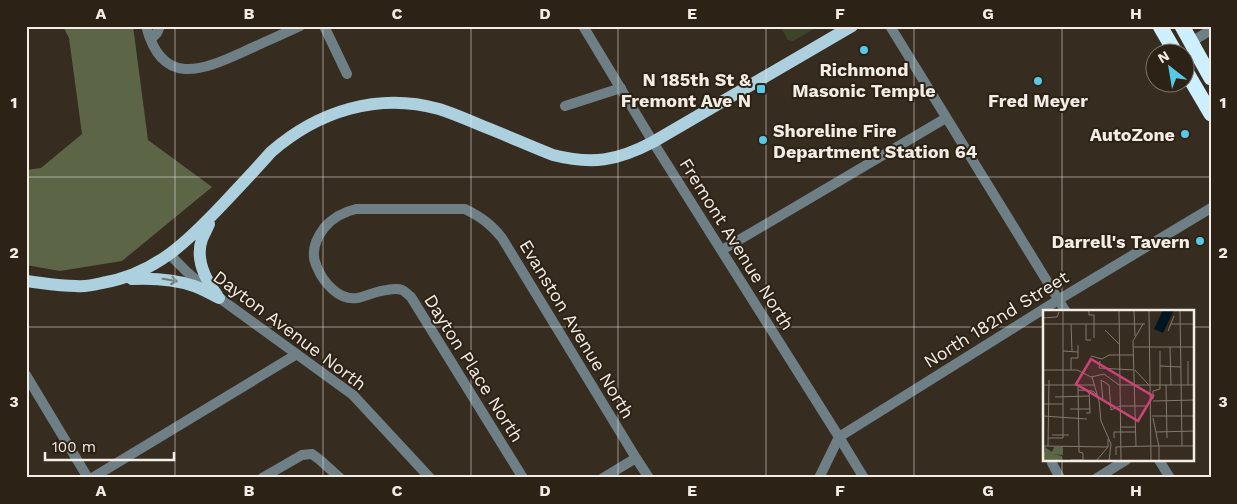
<svg xmlns="http://www.w3.org/2000/svg" width="1237" height="504" font-family="'Work Sans',sans-serif">
	<style>
		.green { fill: #3c452a }
		.forest { fill: #5c6647 }
		.lines { fill: none; stroke-linecap: round; stroke-linejoin: round }
		.minor { stroke: #6e7f86; stroke-width: 10 }
		.major { stroke: #add0de; stroke-width: 12 }
		.highway { stroke: #ceeffd; stroke-width: 15 }
		.oneway { stroke: #6d797a }
		.grid { fill: none; stroke: #f4ede5; stroke-width: 1; stroke-opacity: 0.55 }
		.poi-dot { fill: #59c8e4; stroke: #2d2216; stroke-width: 2 }
		.labels { text-anchor: middle; dominant-baseline: central; stroke-width: 4; stroke-linejoin: round; paint-order: stroke }
		.poi-label { font-size: 18px; font-weight: bold; fill: #f4ede5; stroke: #2d2216; text-anchor: end }
		.street-label { font-size: 18px; fill: #f4ede5; stroke: #2d2216 }
		.inset-road { fill: none; stroke: #83796f; stroke-width: 1 }
		.view { fill: #cc4377; fill-opacity: 0.15; stroke: #cc4377; stroke-width: 2.5 }
		.inset-edge { fill: none; stroke: #f4ede5; stroke-width: 2.5 }
		.neatline { fill: none; stroke: #f4ede5; stroke-width: 2 }
		.grid-label { font-size: 16px; text-anchor: middle; font-weight: bold; fill: #f4ede5 }
	</style>
	<rect width="100%" height="100%" fill="#372c20"/>
	<path class="green" d="M780,26H819L793,41L788,40Z"/>
	<path class="forest" d="M63,26H133L148,140L212,187L122,261L60,271L26,265V170L41,168L82,134L69,38Z"/>
	<g class="lines">
		<path class="minor" d="M146,26C162,87 201,71 243,52C262,43 281,35 300,26
			M324,26L347,74
			M583,26L653,142L839,437L864,478
			M890,26L1066,312
			M151,39L157,33L160,26
			M1191,42L1211,30
			M565,106L621,88
			M722,250L946,118
			M170,255L187,272L207,289L353,395L430,478
			M26,375L88,478
			M1159,460L1170,478
			M1052,463L1060,478
			M92,478L297,354
			M262,478L302,455L312,454L320,460L340,478
			M523,478L411,297C408,295 405,291 402,290C397,288 392,289 387,290C376,291 367,296 357,298C339,301 323,282 317,267C310,253 315,240 324,228C333,217 343,212 356,209H465C481,217 491,224 502,238L636,458L649,478
			M603,478L636,458
			M819,478L839,437L1058,300L1211,208
			M1097,478L1126,460"/>
		<path class="major" d="M209,224C207,229 204,234 202,239C195,259 205,279 217,295
			M132,279C153,278 174,279 194,286C203,289 211,294 219,298
			M26,281C43,283 59,286 76,286C85,287 94,285 102,283C156,274 189,240 224,203C240,186 256,169 271,152C318,111 378,92 439,109C455,114 470,121 485,127C508,136 530,146 553,155C592,165 617,161 653,142L852,26"/>
		<path class="highway" d="M1160,26L1175,52
			M1182,26L1211,78
			M1184,68L1211,114"/>
	</g>
	<defs><path id="oneway-shaft" d="M-6 0H5M1.5-3L5.5 0L1.5 3" fill="none" stroke-width="1.6" stroke-linecap="round" stroke-linejoin="round" transform="scale(1.25)"/></defs>
	<use class="oneway" href="#oneway-shaft" transform="translate(170 280) rotate(9)"/>
	<path class="grid" d="M175,26V478M323,26V478M471,26V478M618,26V478M766,26V478M914,26V478M1062,26V312M26,177H1211M26,327H1044M1193,327H1211M1062,460V478"/>
	<g class="poi-dot">
		<circle cx="864" cy="50" r="5"/>
		<circle cx="1038" cy="81" r="5"/>
		<rect x="756" y="84" width="10" height="10" rx="2.5"/>
		<circle cx="1185" cy="134" r="5"/>
		<circle cx="763" cy="140" r="5"/>
		<circle cx="1200" cy="241" r="5"/>
	</g>
	<g class="labels">
		<g class="poi-label">
			<text x="864" y="69" text-anchor="middle">Richmond<tspan x="864" dy="21">Masonic Temple</tspan></text>
			<text x="751" y="79">N 185th St &amp;<tspan x="751" dy="21">Fremont Ave N</tspan></text>
			<text x="1038" y="100" text-anchor="middle">Fred Meyer</text>
			<text x="773" y="130" text-anchor="start">Shoreline Fire<tspan x="773" dy="21">Department Station 64</tspan></text>
			<text x="1175" y="134">AutoZone</text>
			<text x="1190" y="241">Darrell's Tavern</text>
		</g>
		<g class="street-label">
			<text transform="translate(737 244) rotate(58)">Fremont Avenue North</text>
			<text transform="translate(996 319) rotate(-32)">North 182nd Street</text>
			<text transform="translate(577 329) rotate(59)">Evanston Avenue North</text>
			<text transform="translate(290 330) rotate(37)">Dayton Avenue North</text>
			<text transform="translate(474 368) rotate(58)">Dayton Place North</text>
		</g>
	</g>
	<g transform="translate(1043 310)">
		<rect width="151" height="151" fill="#372c20"/>
		<path d="M2,137L9,142L11,137H20V145L10,144L19,146L20,151H0Z" fill="#5c6647"/>
		<path d="M120,0H131L120,23L111,19Z" fill="#001622"/>
		<path class="inset-road" d="M46,0V5H51V28M76,0L78,151M91,0L92,26M106,0L108,151M137,0L139,136M0,8L14,7L16,2M0,14H102M28,14L29,41M43,14V30H48M128,14H152M62,20L76,34M125,21L131,6M90,37H152M127,37L128,75M20,41L35,42M48,46L59,49L66,45H91M57,51L56,58L91,60M145,51V75M117,56L138,57M0,60H34L48,67L61,64L76,75H152M28,60V48H35V35M92,60L106,75M49,67L56,91L58,111L68,134L66,151M0,75H52M123,75L124,128M35,80L50,81L56,87M12,87L46,86M110,89V81L117,79V41M60,91L58,70L66,75L68,100L77,96H105M110,91L152,90M0,94H20M27,99H47M43,103H47L46,81M0,106L44,109M109,106H152M110,108L116,137V151M77,117H93M113,122L152,121M9,125H26M5,128H20V0M71,128V122H93M0,136L65,137M5,136L6,70M107,136H152M93,137L90,31L100,14M73,145V137L107,136M28,150H40V143L36,142L35,75M53,151L65,137V129"/>
		<path class="view" d="M48,49L110,86L95,111L33,74Z"/>
		<rect width="151" height="151" class="inset-edge"/>
	</g>
	<rect width="1237" height="504" fill="none" stroke="#2d2216" stroke-width="55"/>
	<g transform="translate(1170 68) rotate(329)"><circle r="24" fill="#2d2216" stroke="#7d7369"/>
	<path d="M0-4L9 19L0 12L-9 19Z" fill="#59c8e4"/>
	<text y="-8" font-size="14" font-weight="bold" text-anchor="middle" fill="#f4ede5">N</text>
	</g>
	<path d="M45 452v8h129v-8" fill="none" stroke="#f4ede5" stroke-width="2.5"/>
	<text x="52" y="452" font-size="15" fill="#f4ede5" stroke="#2d2216" stroke-width="4" paint-order="stroke">100 m</text>
	<rect x="28" y="28" width="1182" height="448" class="neatline"/>
	<g class="grid-label">
		<text x="101" y="19">A</text>
		<text x="249" y="19">B</text>
		<text x="397" y="19">C</text>
		<text x="545" y="19">D</text>
		<text x="692" y="19">E</text>
		<text x="840" y="19">F</text>
		<text x="988" y="19">G</text>
		<text x="1136" y="19">H</text>
		<text x="14" y="108">1</text>
		<text x="1223" y="108">1</text>
		<text x="14" y="258">2</text>
		<text x="1223" y="258">2</text>
		<text x="14" y="407">3</text>
		<text x="1223" y="407">3</text>
		<text x="101" y="496">A</text>
		<text x="249" y="496">B</text>
		<text x="397" y="496">C</text>
		<text x="545" y="496">D</text>
		<text x="692" y="496">E</text>
		<text x="840" y="496">F</text>
		<text x="988" y="496">G</text>
		<text x="1136" y="496">H</text>
	</g>
</svg>
